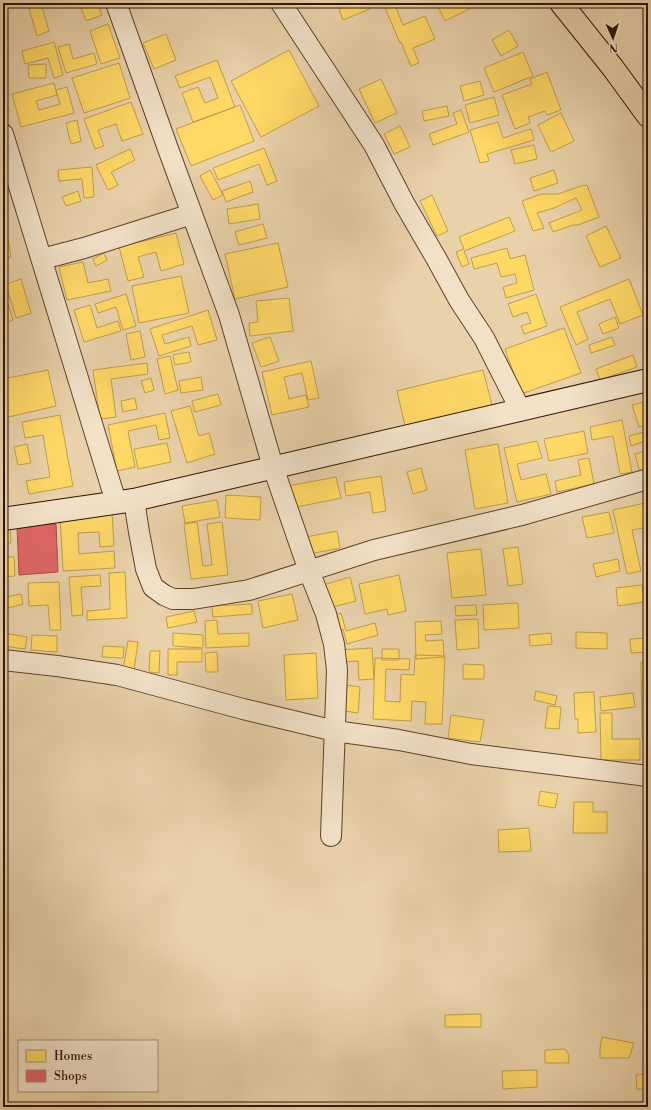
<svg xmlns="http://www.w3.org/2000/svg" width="651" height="1110" font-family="'Libre Bodoni',serif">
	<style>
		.homes { fill: #ffd966; stroke: #c19e47 }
		.shops { fill: #e06666; stroke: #ab4d47 }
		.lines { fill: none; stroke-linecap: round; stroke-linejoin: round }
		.street-casing { stroke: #5e422a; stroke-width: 22 }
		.secondary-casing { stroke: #2f1300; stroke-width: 24 }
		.highway-casing { stroke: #2f1300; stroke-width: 24 }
		.street { stroke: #f1e1c7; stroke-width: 20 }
		.secondary { stroke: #f1e1c7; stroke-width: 22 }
		.highway { stroke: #e9d1a9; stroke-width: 22 }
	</style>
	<rect width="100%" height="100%" fill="#e9d1a9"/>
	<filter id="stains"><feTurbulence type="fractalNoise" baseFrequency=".005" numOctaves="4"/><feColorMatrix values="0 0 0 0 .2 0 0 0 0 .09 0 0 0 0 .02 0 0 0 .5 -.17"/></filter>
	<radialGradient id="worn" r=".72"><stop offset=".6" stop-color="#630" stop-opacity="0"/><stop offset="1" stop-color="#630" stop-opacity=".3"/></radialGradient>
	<path class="homes" d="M34,3H41L49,31L37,36L28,5Z
		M79,3H97L102,15L86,21Z
		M353,3H368L370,9L343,20L339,9Z
		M383,3H394L403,25L425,16L435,39L413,48L419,63L411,66L401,42L400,43Z
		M436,3H481L445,21Z
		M108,24L120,58L101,64L90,31Z
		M509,30L518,46L501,56L492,40Z
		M166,34L176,60L154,69L143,43Z
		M54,42L63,75L54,78L48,58L25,64L22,51Z
		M69,44L73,59L94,53L97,64L66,73L58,47Z
		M289,50L319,106L261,137L231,81Z
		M523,52L533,76L494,92L484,68Z
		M217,60L235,107L193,122L182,93L198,87L205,103L218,98L210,77L180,88L175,76Z
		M119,63L130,98L84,113L72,78Z
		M46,64V78H29L28,65Z
		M547,72L561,110L547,115L545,111L528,117L530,123L515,129L502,95L532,84L530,79Z
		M381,79L397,113L375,123L359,89Z
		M480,81L484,95L464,101L460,86Z
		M54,83L57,95L36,101L39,110L60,104L56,90L67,87L74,113L21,127L12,94Z
		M494,97L499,115L470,123L465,105Z
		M131,102L143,134L122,141L116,124L98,130L104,146L95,149L84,119Z
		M240,105L254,141L191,166L176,129Z
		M447,106L449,116L424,121L422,111Z
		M461,110L469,132L433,145L429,134L457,124L453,113Z
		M561,113L574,141L551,152L538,125Z
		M77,120L81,141L71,144L66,123Z
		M498,122L503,138L531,129L534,140L487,154L489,161L480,163L470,130Z
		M400,126L410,147L394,154L384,134Z
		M534,145L537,159L515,164L511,150Z
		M264,148L277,181L267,185L259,164L218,180L213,168Z
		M130,149L135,160L111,172L118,185L108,190L96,165Z
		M92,167L94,197L84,198L82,179L59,181L58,170Z
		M210,170L223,195L213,200L200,176Z
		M554,170L558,183L534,191L530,178Z
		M250,181L253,192L226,202L222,191Z
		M587,185L599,217L578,225H573L553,232L549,223L582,210L576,198L554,208L537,213L544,228L533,231L522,201L541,194H558L581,186Z
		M78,191L81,201L66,206L62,197Z
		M432,195L448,231L437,236L420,201Z
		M258,204L260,219L229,224L227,209Z
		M509,217L515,231L464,251L469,264L462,267L456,252L464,249L459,237Z
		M263,224L267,238L239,245L235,232Z
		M606,226L621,258L600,267L586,236Z
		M3,233H7L11,257L3,259Z
		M176,233L184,264L161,271L156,252L138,257L144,277L128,281L119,247Z
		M278,243L288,287L235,299L225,254Z
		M507,248L510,259L525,255L534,290L506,298L503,287L517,283L515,274L501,277L497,263L474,269L471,258Z
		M104,253L107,260L96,266L93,259Z
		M83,262L88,283L108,279L111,291L67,300L59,267Z
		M181,276L189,313L139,323L132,286Z
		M21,279L31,313L16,318L6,284Z
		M629,279L643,315L620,324L610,299L577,312L588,339L576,345L560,307Z
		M126,294L136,326L123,330L116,307L98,313L95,304Z
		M536,294L547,326L524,334L521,326L531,323L527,312L513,317L508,304Z
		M289,298L293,331L250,336L249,323L258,322L256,301Z
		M8,304L13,320L3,323V305Z
		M90,305L97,328L118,321L121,331L84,342L74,310Z
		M208,310L217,340L198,345L192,326L162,335L165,344L189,337L191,346L159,356L150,329Z
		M615,317L619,328L603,334L599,324Z
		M564,328L581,373L521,394L505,349Z
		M140,331L145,357L131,360L126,334Z
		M270,337L279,361L261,367L252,343Z
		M612,337L615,345L591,353L589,345Z
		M189,352L191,362L175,365L173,355Z
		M633,355L637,367L600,380L596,369Z
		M170,356L178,390L165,394L157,359Z
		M311,361L319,398L308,400L302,373L284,377L289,399L306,395L309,407L272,415L262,372Z
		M147,363L148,374L111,379L116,417L100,419L93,370Z
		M48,370L56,406L4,418L3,379Z
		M483,370L492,405L405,426L397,391Z
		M201,377L203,390L181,393L179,381Z
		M151,378L154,390L145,393L141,381Z
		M218,394L221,405L195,412L192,401Z
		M135,398L137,409L123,412L121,401Z
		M648,401V425L639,427L632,405Z
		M190,406L199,436L209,433L215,454L187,463L171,411Z
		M165,413L170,438L159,440L156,425L128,431L135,467L117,471L108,425Z
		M60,415L73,486L29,494L26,481L50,477L43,435L25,438L22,422Z
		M622,420L632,472L620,474L613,436L592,440L590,427Z
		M584,431L588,453L549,461L544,439Z
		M648,431V474L641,476L635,454L646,451L643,442L631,446L629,436Z
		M537,441L542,458L517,464L521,480L546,474L551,494L517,502L504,448Z
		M167,443L171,462L138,469L134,449Z
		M27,444L31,463L18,465L14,447Z
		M498,444L508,503L475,509L465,450Z
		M589,458L594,484L557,492L555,481L581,475L578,460Z
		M421,468L427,490L413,494L407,472Z
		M381,476L386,511L373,513L370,492L346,496L344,482Z
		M336,477L341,498L292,508L288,486Z
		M226,495L261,497L260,520L225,518Z
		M217,500L220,517L185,523L182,506Z
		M645,503L648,515V527L632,530L641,571L627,574L613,510Z
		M609,512L614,533L587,538L582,517Z
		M112,513L114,546L100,547L99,532L78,533L79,554L114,551L115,568L63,571L60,516Z
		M197,522L203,566L212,565L207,524L222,522L228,575L191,579L184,524Z
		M3,527H10L11,543H3Z
		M337,531L340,548L310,554L306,537Z
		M518,547L523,584L508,586L503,549Z
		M481,549L486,595L452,598L447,553Z
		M3,557H14L15,576L3,577Z
		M618,559L620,571L596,577L593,564Z
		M125,572L127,618L87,620V611L110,609L109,573Z
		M100,575L101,586L81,587L83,615L72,616L69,577Z
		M399,575L406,611L388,615L387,609L365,614L359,584Z
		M350,577L356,601L329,608L323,585Z
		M59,582L61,630H50L48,605L29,606L28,583Z
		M642,585L644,602L618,606L616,588Z
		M21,594L23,604L8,608L6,597Z
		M292,594L298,620L263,628L258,601Z
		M518,603L519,628L484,630L483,605Z
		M252,604V614L213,617L212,606Z
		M476,605L477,615L456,616L455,606Z
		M194,611L197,622L168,628L166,617Z
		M341,613L346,631L375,623L378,635L347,644L343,629L337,631L332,616Z
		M478,619L479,648L457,650L455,620Z
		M217,620L218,634L249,633V646L206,648L205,621Z
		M441,621L442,634L425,635L426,641L443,640L444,657L416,659L415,622Z
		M576,632L607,633V649L576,648Z
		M3,633L27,637L25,649L3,646Z
		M173,633L203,635V648L173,646Z
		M551,633L552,644L530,646L529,635Z
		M32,635L57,636V652L31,650Z
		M648,638V652L631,653L630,639Z
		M128,641L138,642L134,670L123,669Z
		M103,646L124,647L123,658L102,657Z
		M372,648L374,679L359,680L358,661L341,662L340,650Z
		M168,649H202V662H177V675H168Z
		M382,649H399V660H382Z
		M150,651H160L159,673L149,672Z
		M217,652L218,672H206L205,653Z
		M316,653L318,698L286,700L284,655Z
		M415,655L445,656L442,724H425L426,702L412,701L411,721L373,719L375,658L410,659L409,670L386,669L385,701L400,702L401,674L414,675Z
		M648,661V738H642L641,662Z
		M463,664L484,665V679H463Z
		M347,685L360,687L358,713L345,711Z
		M536,691L557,696L555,705L534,700Z
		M594,692L596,732L578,733V719H575L574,693Z
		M633,693L635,707L601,711L600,697Z
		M548,706L561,707L559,729L545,728Z
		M600,713H612V739H640V760H601Z
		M451,715L484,720L480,742L448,738Z
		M540,791L558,794L555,808L538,805Z
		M574,802H593V812H607V833H573Z
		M529,828L531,851L499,852L498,830Z
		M481,1014V1027H445V1015Z
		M602,1037L634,1043L629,1058H600V1048Z
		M565,1049L568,1053L569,1063H545V1050Z
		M537,1070V1087L503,1089L502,1071Z
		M648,1074V1089H637L636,1075Z"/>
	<path class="shops" d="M56,524L58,572L19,575L17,526Z"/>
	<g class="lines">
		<defs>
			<path id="street" d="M116,3L167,146L229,315L273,467L309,571L326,614L334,644L337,670L331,836
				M281,3L374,145L404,203L436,258L459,300L484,338L520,409
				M3,134L116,502
				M42,259L84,248L192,214
				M134,500L139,532L146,569L153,587L164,595L173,599H193L249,590L374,550L522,515L648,479
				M3,660L57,666L117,675L243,709L335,731L399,740L471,754L648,776"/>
			<path id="secondary" d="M3,519L134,500L648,380"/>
			<path id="highway" d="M561,3L613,68L648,116"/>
		</defs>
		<use href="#street" class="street-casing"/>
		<use href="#secondary" class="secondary-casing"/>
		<use href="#highway" class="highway-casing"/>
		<use href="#street" class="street"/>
		<use href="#secondary" class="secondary"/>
		<use href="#highway" class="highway"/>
	</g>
	<rect width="651" height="1110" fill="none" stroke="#e9d1a9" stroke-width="16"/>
	<rect x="4" y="4" width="643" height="1102" fill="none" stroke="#2f1300" stroke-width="2"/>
	<rect x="8" y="8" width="635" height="1094" fill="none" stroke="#2f1300"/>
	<rect x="18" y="1040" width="140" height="52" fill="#f1e1c7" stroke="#a38f77"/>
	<rect x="26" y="1050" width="20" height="12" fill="#ffd966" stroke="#a38f77"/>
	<text x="54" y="1060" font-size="12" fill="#2f1300">Homes</text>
	<rect x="26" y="1070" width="20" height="12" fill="#e06666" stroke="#a38f77"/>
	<text x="54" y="1080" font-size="12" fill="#2f1300">Shops</text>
	<g transform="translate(613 38) rotate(177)" stroke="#f1e1c7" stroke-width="3" paint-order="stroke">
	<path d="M0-3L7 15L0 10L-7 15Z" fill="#2f1300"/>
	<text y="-6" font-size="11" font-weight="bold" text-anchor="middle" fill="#2f1300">N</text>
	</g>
	<rect width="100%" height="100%" filter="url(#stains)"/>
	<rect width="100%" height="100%" fill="url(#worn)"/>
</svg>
